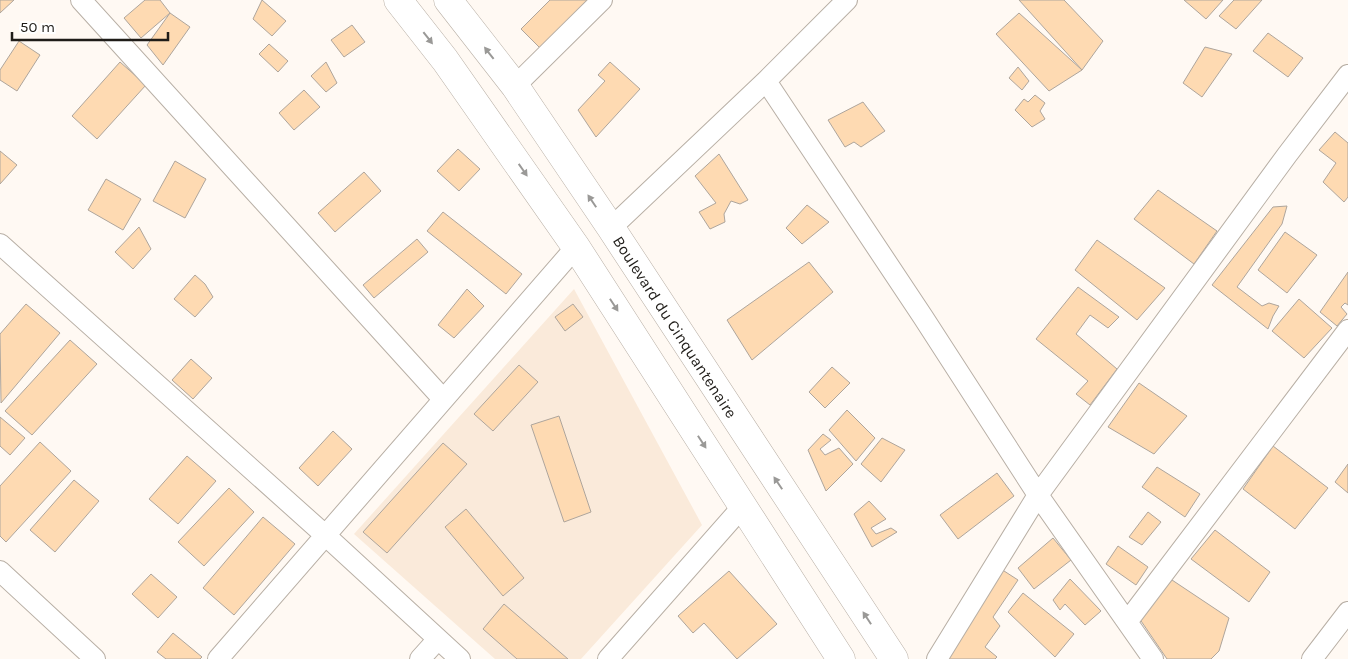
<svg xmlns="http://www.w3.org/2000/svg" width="1348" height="659" font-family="Karla,sans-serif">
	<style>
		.built { fill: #faeada }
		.building { fill: #fedab2; stroke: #aea59c }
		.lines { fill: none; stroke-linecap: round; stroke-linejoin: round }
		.street-casing { stroke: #b8afa5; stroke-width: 22 }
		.secondary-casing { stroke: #b8afa5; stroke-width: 29 }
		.street { stroke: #fff; stroke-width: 20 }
		.secondary { stroke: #fff; stroke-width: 28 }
		.oneway { fill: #9a9997 }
		.labels { text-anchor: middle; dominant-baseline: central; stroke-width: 4; stroke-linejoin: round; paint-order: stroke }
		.street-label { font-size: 16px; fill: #1f1c18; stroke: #fff }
	</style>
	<rect width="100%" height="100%" fill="#fff9f3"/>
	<path class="built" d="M574,289L702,525L581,659H495L354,534Z"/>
	<path class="building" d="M0,0H14L0,13Z
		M145,0H160L170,13L141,38L124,18Z
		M262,0L286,21L272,36L253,19Z
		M550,0H587L540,48L521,29Z
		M1019,0H1064L1103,41L1082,70Z
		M1184,0H1223L1206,19Z
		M1234,0H1262L1236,29L1219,16Z
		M170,13L190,27L163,65L147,45Z
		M1019,13L1082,70L1049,91L996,34Z
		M352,25L365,42L344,57L331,40Z
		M1268,33L1303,58L1288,77L1253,51Z
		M19,41L40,55L17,91L0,80V70Z
		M269,44L288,61L278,72L259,54Z
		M1205,47L1232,54L1202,97L1183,83Z
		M120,62L146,85L97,139L72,116Z
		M326,62L337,83L326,92L311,76Z
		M610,62L640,89L596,137L578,110L605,81L598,75Z
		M1018,67L1029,81L1022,90L1009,78Z
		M304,90L320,107L294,130L279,113Z
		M1035,95L1045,103L1040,111L1045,119L1032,127L1015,110L1024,99L1028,102Z
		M863,102L885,131L861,147L854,142L845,147L828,120Z
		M1335,132L1348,143V197L1344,202L1323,182L1336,163L1319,150Z
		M458,149L480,169L459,191L437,171Z
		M0,151L17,165L0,184Z
		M719,154L748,200L740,204L731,201L724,214L725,222L710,229L699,212L716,203L695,176Z
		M175,161L206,179L185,218L153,201Z
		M364,172L381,191L335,232L318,213Z
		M106,179L141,199L123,230L88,210Z
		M1158,190L1217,231L1194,264L1134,219Z
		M807,205L829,222L802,244L786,228Z
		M1287,206L1282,224L1237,287L1262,306L1269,303L1279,306L1273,316L1268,329L1212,285L1273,207Z
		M443,212L522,274L506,294L427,231Z
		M139,227L151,249L133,269L115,252Z
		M1285,232L1317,255L1287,293L1258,270Z
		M417,239L428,252L374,298L363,285Z
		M1097,240L1165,288L1137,320L1075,270Z
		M809,262L833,292L752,360L727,320Z
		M1348,272V305L1345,303L1341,307L1347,314L1337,326L1320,312Z
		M195,275L205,284L213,297L195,317L174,299Z
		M1078,287L1119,317L1108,328L1090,315L1076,334L1117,369L1090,405L1076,394L1088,381L1036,339Z
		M467,289L484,306L454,338L438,325Z
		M1299,299L1332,328L1304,358L1272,331Z
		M26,304L60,333L1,403L0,334Z
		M573,304L583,317L565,331L555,317Z
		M70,340L97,364L32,435L5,411Z
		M191,359L212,378L193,399L172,380Z
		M519,365L538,382L493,431L474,414Z
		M832,367L850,383L825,408L809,392Z
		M1139,383L1187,416L1154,454L1108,427Z
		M847,410L875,438L856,461L829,430Z
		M559,416L591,512L564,522L531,425Z
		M0,417L25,438L10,455L0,446Z
		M333,431L352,449L318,486L299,468Z
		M823,434L831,440L820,449L825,455L839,448L853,464L826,491L808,450Z
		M882,438L905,450L881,482L861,464Z
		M40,442L71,471L6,542L0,536V486Z
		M443,443L467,464L387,553L363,532Z
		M1273,446L1328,488L1295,529L1243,489Z
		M187,456L216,481L178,524L149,499Z
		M1348,464V493L1335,482Z
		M1157,467L1200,494L1185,517L1142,487Z
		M997,473L1014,496L958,539L940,515Z
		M74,480L99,501L55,552L30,530Z
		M229,488L254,512L204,566L178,542Z
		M869,501L886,519L871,528L876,534L891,528L897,532L872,547L854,514Z
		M466,509L524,578L503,596L445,527Z
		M1148,512L1161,522L1142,545L1129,537Z
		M263,517L295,544L234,615L203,588Z
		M1215,530L1270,572L1249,602L1191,559Z
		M1053,538L1071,560L1034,589L1018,568Z
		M1118,546L1148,567L1136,585L1106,564Z
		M1001,569L1018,580L993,617L1000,626L985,647L997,657L995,659H948Z
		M729,571L777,624L737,659L704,623L693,633L678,616Z
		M151,574L177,597L158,618L132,594Z
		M1070,579L1101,611L1085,625L1065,604L1060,610L1053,600Z
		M1172,580L1229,618L1219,651L1211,659H1167L1139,618Z
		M1023,593L1074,634L1055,657L1008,612Z
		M504,604L568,659H517L483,629Z
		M173,633L202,657L200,659H166L157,652Z"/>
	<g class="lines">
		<defs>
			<path id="street" d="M81,0L443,399
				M766,81L923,317L1038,495L1153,659
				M515,86L602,0
				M611,228L766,81L847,0
				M0,244L325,535L460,659
				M0,571L95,659
				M1127,622L1348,330
				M218,659L576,247
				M420,659L438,639
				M608,659L743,506
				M937,659L1038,495L1287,155L1348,75
				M1312,659L1348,612"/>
			<path id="secondary" d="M398,0L445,60L576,247L841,659
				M448,0L515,86L611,228L894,659"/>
		</defs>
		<use href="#street" class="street-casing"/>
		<use href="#secondary" class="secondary-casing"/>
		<use href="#street" class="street"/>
		<use href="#secondary" class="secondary"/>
	</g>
	<defs><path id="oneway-solid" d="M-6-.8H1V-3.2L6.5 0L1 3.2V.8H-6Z" transform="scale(1.25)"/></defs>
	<g class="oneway">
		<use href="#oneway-solid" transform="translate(428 38) rotate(52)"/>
		<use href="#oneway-solid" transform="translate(489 53) rotate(-128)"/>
		<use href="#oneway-solid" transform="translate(523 170) rotate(55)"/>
		<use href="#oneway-solid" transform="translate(592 201) rotate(-124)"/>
		<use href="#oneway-solid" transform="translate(614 305) rotate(57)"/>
		<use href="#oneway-solid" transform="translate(702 442) rotate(57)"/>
		<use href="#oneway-solid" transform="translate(778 483) rotate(-124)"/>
		<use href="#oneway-solid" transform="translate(867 618) rotate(-123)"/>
	</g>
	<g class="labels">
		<g class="street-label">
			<text transform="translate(675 327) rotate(57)">Boulevard du Cinquantenaire</text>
		</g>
	</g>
	<path d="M12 32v8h156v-8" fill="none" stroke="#1f1c18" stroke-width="2.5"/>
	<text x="20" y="32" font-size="15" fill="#1f1c18" stroke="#ffffff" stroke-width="4" paint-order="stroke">50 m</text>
</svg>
